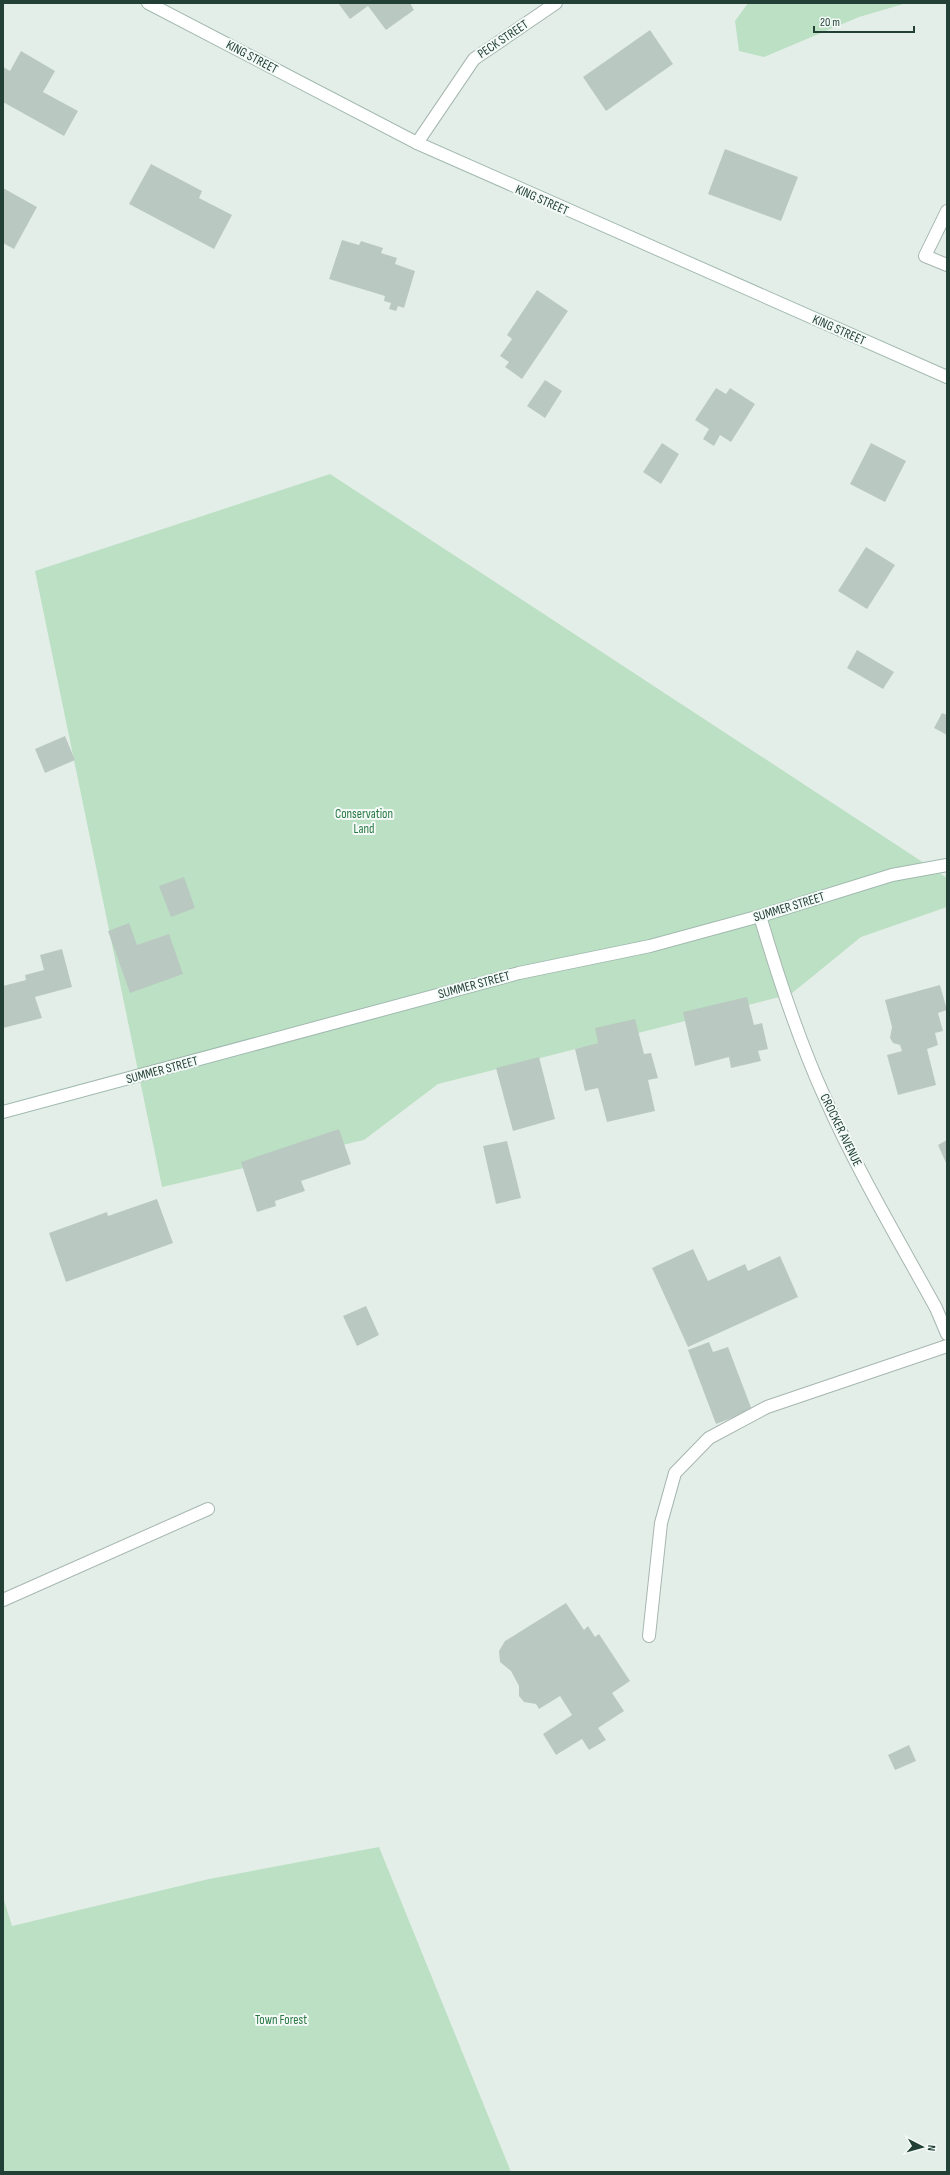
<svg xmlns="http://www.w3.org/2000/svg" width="950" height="2175" font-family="'Sofia Sans Condensed',sans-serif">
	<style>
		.green { fill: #bce0c3 }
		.building { fill: #b9c9c1 }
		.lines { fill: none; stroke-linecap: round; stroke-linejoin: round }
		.lane-casing { stroke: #a6b6b0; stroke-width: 14 }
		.street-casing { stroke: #a6b6b0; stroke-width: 14 }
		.secondary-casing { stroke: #a1bab0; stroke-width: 14 }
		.lane { stroke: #fff; stroke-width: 12 }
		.street { stroke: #fff; stroke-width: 12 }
		.secondary { stroke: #fff; stroke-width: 12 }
		.labels { text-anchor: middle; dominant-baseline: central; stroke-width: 4; stroke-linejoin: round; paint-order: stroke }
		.street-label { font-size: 13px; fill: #224036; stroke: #f4faf7 }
		.park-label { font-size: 13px; fill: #2a7944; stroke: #f4faf7 }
	</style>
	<rect width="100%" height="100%" fill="#e4eee9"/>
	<path class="green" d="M748,3H907L859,17L764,57L739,51L735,21Z
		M330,474L947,878V907L861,937L791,994L438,1084L364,1140L162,1187L35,571Z
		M379,1847L511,2172H3V1897L12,1926L209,1879Z"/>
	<path class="building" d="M338,3H410L414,10L386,30L368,6L350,19Z
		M650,30L673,64L606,111L583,77Z
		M21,51L55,71L43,92L78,111L64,136L3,102V67L10,71Z
		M725,149L798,177L781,221L708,194Z
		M151,164L202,191L199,198L232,215L214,249L129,204Z
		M3,188L37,207L14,249L3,243Z
		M342,240L359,245L361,241L383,248L381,253L397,258L395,264L415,271L404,308L398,306L396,311L389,309L391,303L384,301L385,296L329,279Z
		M537,290L568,311L522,379L505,367L509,362L500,356L512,339L507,335Z
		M545,380L562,391L545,418L527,406Z
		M716,388L726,394L730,388L755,404L731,442L720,435L714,446L703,439L709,429L695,420Z
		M662,443L679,454L661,484L643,472Z
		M871,443L906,461L885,502L850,484Z
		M866,547L895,565L867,609L838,591Z
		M857,650L894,672L883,689L847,668Z
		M942,713L947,715V735L934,728Z
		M65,736L75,760L45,773L35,749Z
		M184,877L195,908L171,917L159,886Z
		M129,923L137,945L169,934L183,974L130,993L108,931Z
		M62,949L72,987L35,997L42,1018L3,1028V986L26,980L25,975L44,970L40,955Z
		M940,985L947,1010L938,1013L943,1031L935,1033L938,1045L927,1049L936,1085L898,1095L887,1055L902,1051L900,1045L893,1043L890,1038L892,1027L885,1000Z
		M747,997L754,1025L762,1023L768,1049L758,1051L761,1061L731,1068L729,1057L695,1066L683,1012Z
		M635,1019L644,1054L651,1053L658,1078L648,1080L655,1111L607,1122L598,1088L585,1091L575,1049L598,1043L595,1028Z
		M539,1057L555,1119L513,1131L496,1068Z
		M339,1129L351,1164L301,1181L305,1191L275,1201L276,1206L257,1212L241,1162Z
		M947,1140V1165L938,1145Z
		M507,1141L521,1198L496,1204L483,1146Z
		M157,1199L173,1243L66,1282L49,1233L107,1212L108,1216Z
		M693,1249L708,1281L745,1264L748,1271L780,1256L798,1297L688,1347L652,1268Z
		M366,1306L379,1335L357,1346L343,1316Z
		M709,1342L713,1352L728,1347L752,1410L716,1424L688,1350Z
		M566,1603L584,1630L588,1626L595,1637L599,1634L630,1681L612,1693L624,1711L598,1728L606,1740L589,1750L582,1739L556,1755L543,1734L572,1715L560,1696L539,1709L536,1704L524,1702L519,1696V1686L511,1671L500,1662L499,1651L505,1641Z
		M909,1745L916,1761L895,1770L888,1755Z"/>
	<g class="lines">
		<defs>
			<path id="lane" d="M947,211L925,256L947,265
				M3,1600L208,1509
				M649,1636L661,1523L675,1473L709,1438L767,1407L947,1346"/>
			<path id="street" d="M417,143L474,59L556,3
				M760,916C778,977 798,1039 825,1098C857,1170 898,1239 936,1308L947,1334"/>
			<path id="secondary" d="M148,3L417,143L947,377
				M3,1112L519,973L650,946L760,916L892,875L947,865"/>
		</defs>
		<use href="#lane" class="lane-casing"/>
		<use href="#street" class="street-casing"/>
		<use href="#secondary" class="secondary-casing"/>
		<use href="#lane" class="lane"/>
		<use href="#street" class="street"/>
		<use href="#secondary" class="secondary"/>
	</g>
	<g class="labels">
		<g class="street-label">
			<text transform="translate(503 39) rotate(-34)">PECK STREET</text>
			<text transform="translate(252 57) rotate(28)">KING STREET</text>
			<text transform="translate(542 200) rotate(24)">KING STREET</text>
			<text transform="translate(839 330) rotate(24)">KING STREET</text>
			<text transform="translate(789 907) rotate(-17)">SUMMER STREET</text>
			<text transform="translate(474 985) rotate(-15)">SUMMER STREET</text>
			<text transform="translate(162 1070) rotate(-15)">SUMMER STREET</text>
			<text transform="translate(841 1130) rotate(64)">CROCKER AVENUE</text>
		</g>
		<g class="park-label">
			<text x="364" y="814">Conservation<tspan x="364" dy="15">Land</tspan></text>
			<text x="281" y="2020">Town Forest</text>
		</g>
	</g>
	<rect width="950" height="2175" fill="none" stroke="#224036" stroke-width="8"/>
	<g transform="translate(922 2147) rotate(96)" stroke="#f4faf7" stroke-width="3" paint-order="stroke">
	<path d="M0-3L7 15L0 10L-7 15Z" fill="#224036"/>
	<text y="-6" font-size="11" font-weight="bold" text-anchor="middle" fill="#224036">N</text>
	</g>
	<path d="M814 26v6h100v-6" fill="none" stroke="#224036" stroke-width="2"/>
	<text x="820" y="26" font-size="12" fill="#224036" stroke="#f4faf7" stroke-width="3" paint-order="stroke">20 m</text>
</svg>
